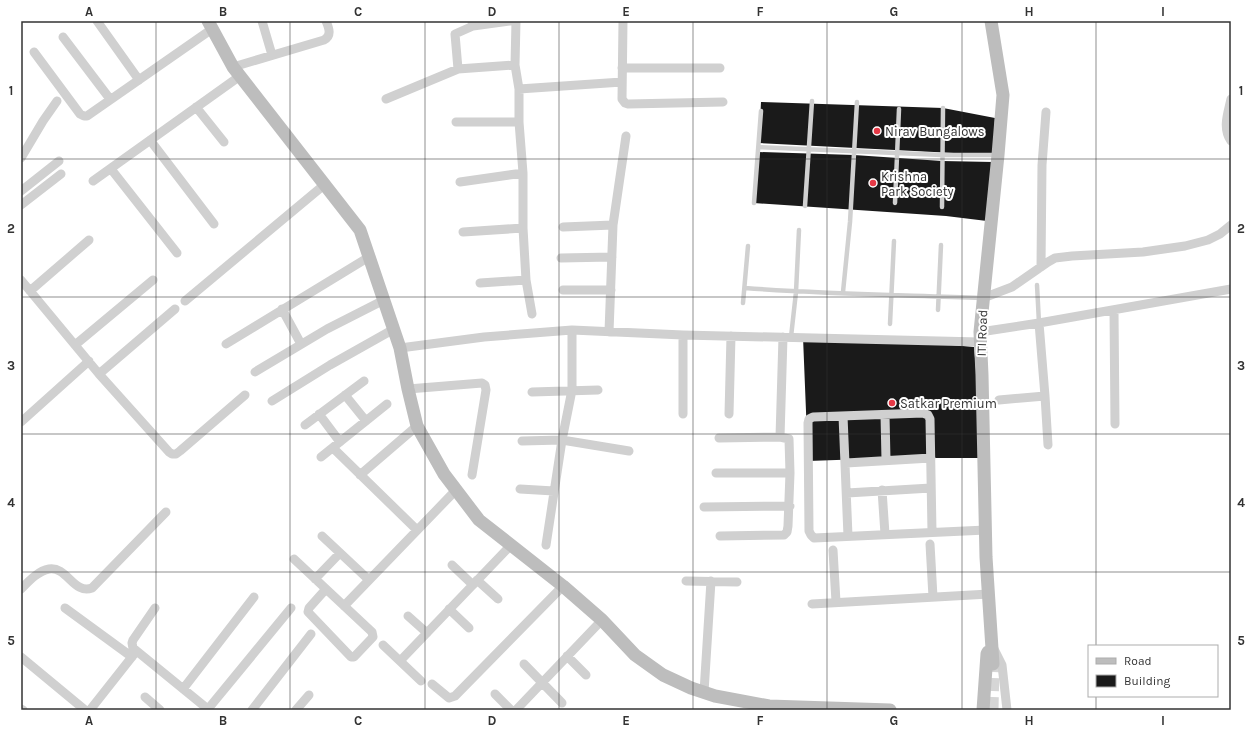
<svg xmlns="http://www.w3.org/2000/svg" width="1252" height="731" font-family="Karla,sans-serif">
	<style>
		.building { fill: #1a1a1a }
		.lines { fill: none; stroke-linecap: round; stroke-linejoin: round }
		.secondary-tunnel { stroke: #d6d6d6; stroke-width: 13; stroke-dasharray: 13 6; stroke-linecap: butt }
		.lane { stroke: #d0d0d0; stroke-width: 4.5 }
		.street { stroke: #d0d0d0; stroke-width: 9 }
		.secondary { stroke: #bdbdbd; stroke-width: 13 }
		.grid { fill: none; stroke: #333; stroke-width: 1; stroke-opacity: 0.55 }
		.poi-dot { fill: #e63946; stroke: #fff; stroke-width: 1.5 }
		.labels { text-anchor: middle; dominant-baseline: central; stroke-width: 4; stroke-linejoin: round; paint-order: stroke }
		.poi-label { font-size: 13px; fill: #333; stroke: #fff; text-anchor: start }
		.street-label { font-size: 13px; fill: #333; stroke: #fff }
		.neatline { fill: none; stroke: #333; stroke-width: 1.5 }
		.grid-label { font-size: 13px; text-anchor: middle; font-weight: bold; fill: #333 }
	</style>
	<rect width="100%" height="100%" fill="#fff"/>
	<path class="building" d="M761,102L943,108L995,118L993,155L759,143Z
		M759,152L854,155L942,161L993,162L987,221L946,216L754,203Z
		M803,337L900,340L974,347L984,458H893L808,461Z"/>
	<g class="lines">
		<path class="secondary-tunnel" d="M992,710L993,664"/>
		<path class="lane" d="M759,147L942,155H996
			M754,203L761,111
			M895,203L899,109
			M805,206L812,101
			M942,207L943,108
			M1037,285L1039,323
			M745,288C824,294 903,295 981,298
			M843,292L850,222L857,102
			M743,303L748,246
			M938,310L941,245
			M890,324L894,241
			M791,337L796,292L799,230"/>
		<path class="street" d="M97,21L139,80
			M262,21L272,55
			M472,21L473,26L455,34L458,69L515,65L519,89
			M623,21L622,99L625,103L628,104L723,102
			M473,26L510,21
			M63,37L110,99
			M34,52L80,114L84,116H87L212,29
			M515,65L516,21
			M233,67L324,40C332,36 329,28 326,21
			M622,68H720
			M386,99L458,69
			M1231,99C1228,113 1222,128 1231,141
			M196,107L224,142
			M456,122H519
			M150,140L214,224
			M21,158L43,121L57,101
			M111,169L177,253
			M93,181L240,76
			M460,182L523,173
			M21,191L59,161
			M21,205L61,174
			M563,227L613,225
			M463,232L523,228
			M561,258L612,257
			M1041,267L1042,165L1046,112
			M21,280L99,374L169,452L172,454H176L180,451L245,395
			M480,283L526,280
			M563,290H611
			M30,291L89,240
			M983,298L1012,287L1048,262L1055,258L1072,256L1143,252L1185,246L1208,240L1220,234L1231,225
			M185,301L324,185
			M282,309L301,344
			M1114,310L1115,424
			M532,314L526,280L523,228V173L519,122V89L622,82
			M1039,323L1045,396L1048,445
			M609,332L613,225L626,136
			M980,332L1039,323L1231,289
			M226,344L369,257
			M75,345L153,280
			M400,348L484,337L572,330L683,335L980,342
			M255,372L327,329L384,300
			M99,374L175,309
			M408,389L482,383L485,385L486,390L472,475
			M532,392L598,390
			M345,395L366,421
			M999,400L1045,396
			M272,401L330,365L394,329
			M319,414L340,442
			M683,414V335
			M729,414L731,336
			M885,415L886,460
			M843,416L848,536
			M21,422L89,361
			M305,425L364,381
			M780,437L783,337
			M719,438L780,437L789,439L790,473L788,526L787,532L784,535L720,536
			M522,441L562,440L629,451
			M333,448L417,530
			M321,457L387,404
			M846,463L931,458
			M716,473H790
			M360,475L417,426
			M520,489L554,491
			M882,490L885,534
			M847,493L931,488
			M704,507L790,506
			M932,532L930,419L928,415L923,413L813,417L809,419L808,423L809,531L811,535L814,538L986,530
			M322,536L369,580
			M930,544L933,597
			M546,545L562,440L572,390V330
			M833,550L836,602
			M294,559L372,632L373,637L354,657H351L308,612L309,608L326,589
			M452,565L473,585
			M315,579L340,553
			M477,580L498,599
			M686,581L737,582
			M21,589C29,581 38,571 49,569C67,566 74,595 92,588L166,512
			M812,604L989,594
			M344,606L456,490
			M65,608L132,657
			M155,608L133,640L132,643L133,648L209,710
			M449,609L469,628
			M408,616L427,633
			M383,645L421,681
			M994,649L1002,665L1007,710
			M567,656L586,675
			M21,657L85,710
			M400,661L511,545
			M524,664L562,703
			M432,684L449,698L455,696L563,586
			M183,689L254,597
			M704,692L711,581
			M495,694L511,710
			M145,697L160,710
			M21,709L23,710
			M208,709L291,608
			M90,710L135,653
			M252,710L311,634
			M296,710L309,695
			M516,710L602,620"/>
		<path class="secondary" d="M208,21L233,67L360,230L400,348L408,389L417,426L444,474L479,520L563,586L602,620L635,655L663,675L691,688L715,696L769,706L890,710
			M991,21L1003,95L998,155L980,332L982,375L986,557L993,664
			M983,710L987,654L988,652"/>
	</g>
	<path class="grid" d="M156,21V710M290,21V710M425,21V710M559,21V710M693,21V710M827,21V710M962,21V710M1096,21V646M21,159H1231M21,297H1231M21,434H1231M21,572H1231M1096,696V710"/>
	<g class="poi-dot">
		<circle cx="877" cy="131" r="4"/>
		<circle cx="873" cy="183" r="4"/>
		<circle cx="892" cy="403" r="4"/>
	</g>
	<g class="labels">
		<g class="poi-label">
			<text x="885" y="131">Nirav Bungalows</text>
			<text x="881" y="176">Krishna<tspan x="881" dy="15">Park Society</tspan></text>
			<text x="900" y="403">Satkar Premium</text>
		</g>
		<g class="street-label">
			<text transform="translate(982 333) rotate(-88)">ITI Road</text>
		</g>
	</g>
	<rect width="1252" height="731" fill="none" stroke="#ffffff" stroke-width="44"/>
	<rect x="1088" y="645" width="130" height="52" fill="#ffffff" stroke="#adadad"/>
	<rect x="1096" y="658" width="20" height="6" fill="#bdbdbd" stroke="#adadad"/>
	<text x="1124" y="665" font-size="12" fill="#333333">Road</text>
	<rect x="1096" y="675" width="20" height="12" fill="#1a1a1a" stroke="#adadad"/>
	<text x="1124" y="685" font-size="12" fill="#333333">Building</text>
	<rect x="22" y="22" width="1208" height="687" class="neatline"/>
	<g class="grid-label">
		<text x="89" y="16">A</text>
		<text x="223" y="16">B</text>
		<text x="358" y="16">C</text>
		<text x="492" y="16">D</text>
		<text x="626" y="16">E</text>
		<text x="760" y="16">F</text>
		<text x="894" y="16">G</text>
		<text x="1029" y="16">H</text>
		<text x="1163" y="16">I</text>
		<text x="11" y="95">1</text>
		<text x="1241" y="95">1</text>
		<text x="11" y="233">2</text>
		<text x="1241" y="233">2</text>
		<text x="11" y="370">3</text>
		<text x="1241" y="370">3</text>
		<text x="11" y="507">4</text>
		<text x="1241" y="507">4</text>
		<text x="11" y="645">5</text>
		<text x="1241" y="645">5</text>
		<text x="89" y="725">A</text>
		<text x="223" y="725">B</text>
		<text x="358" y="725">C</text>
		<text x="492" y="725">D</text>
		<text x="626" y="725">E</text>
		<text x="760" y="725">F</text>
		<text x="894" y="725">G</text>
		<text x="1029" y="725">H</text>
		<text x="1163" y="725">I</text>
	</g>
</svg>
